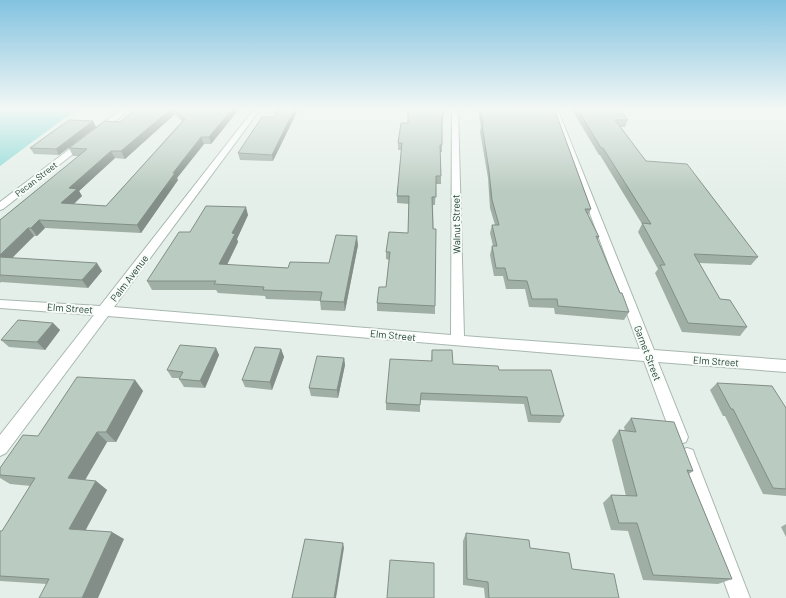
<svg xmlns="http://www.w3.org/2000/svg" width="786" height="598" font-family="Barlow,sans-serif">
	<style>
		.water { fill: #8ad8d5 }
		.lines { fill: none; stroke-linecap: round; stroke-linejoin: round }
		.street-casing { stroke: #a7b8af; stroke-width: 2 }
		.street { fill: #fff; fill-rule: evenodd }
		.wall { fill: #a0afa6; fill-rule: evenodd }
		.shaded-wall { fill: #828e87 }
		.building { fill: #bacbc1; stroke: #828e87 }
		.labels { text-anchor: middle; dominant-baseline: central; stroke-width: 4; stroke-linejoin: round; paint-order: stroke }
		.far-street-label { font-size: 9px; fill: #224334; stroke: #f7fbf8 }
		.street-label { font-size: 10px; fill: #224334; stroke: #f7fbf8 }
	</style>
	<rect width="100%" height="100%" fill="#e5efe9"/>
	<path class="water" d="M0,108H78L0,166Z"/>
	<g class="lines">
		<defs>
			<path id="street" d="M124,108H131L102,132H96V128Z
				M255,108H261L114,307L451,335L452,108H458L464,336L640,349L551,108H557L654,350L786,360V372L658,362L688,437L686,442L680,444L674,442L672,437L644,361L108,316L6,453L0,456V435L94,315L0,308V300L100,306Z
				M80,141H86L87,143L3,209L0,210V202Z
				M687,448L693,450L695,456L750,598H730L679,456L681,450Z"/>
		</defs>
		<use href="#street" class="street-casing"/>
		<use href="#street" class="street"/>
	</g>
	<path class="wall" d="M138,108H240L211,144H204L177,178L178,180L141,233L45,228L37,236H34L12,258L102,271L88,288L1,282L0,283V220L79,156H73L69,148L120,122ZM175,114L182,121L106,206L74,204L82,196L79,191L115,158L125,159Z
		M408,108L443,117V124H442V152H440L441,176V184H436L435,205H433L435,306V314L377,311V303L386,287L389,260L386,259V252L408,233L409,204L397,203V196L401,150H398V143L408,123Z
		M482,108H554L591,209L588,215L599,237L597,240L629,312L624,320L555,314L554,308L529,307L525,289H506L503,276H494L490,255L492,246H493L490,233L492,225H495L490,208L488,178L480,132L481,127L479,116L480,109H483Z
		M571,108H618L628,120L625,127H621L646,161L758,257L751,265L699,263L720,299L747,327L740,336L682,332L655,273L658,269L638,232L642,224L600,155H599Z
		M274,117L273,161L240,160L238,153Z
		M93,121L96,127L59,155L34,154L30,148Z
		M248,215L237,239L238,242L227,265L288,268L329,263L358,245L345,311L321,310L320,301L266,299L265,296L218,293L216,290H152L147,281L190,232Z
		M53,323L60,330L45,350L9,347L1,340Z
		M216,348L219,355L205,388L184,387L179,379L180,378H172L167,370Z
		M281,349L284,357L272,390L245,387L242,380Z
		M432,350L453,364L499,370L564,416L560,423L528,422L524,404L420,400V412L386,410V403L431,361Z
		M344,358L345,365L338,398L311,396L309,388Z
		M135,380L143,391L116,442H107L85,480L96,481L107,490L85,530L124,539L47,584L0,581V531H2L31,486L10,484L0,478V468L38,436Z
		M717,383L786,408V496L763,494L725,416H723L710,390Z
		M631,418L693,471L689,474L732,579L718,584L643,580L628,531L611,530L603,503L611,495L626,496L612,440L619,430L625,431L624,427Z
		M786,524V537L781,527Z
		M466,533L530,548L572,569L619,598H485L484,588L463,585V541Z"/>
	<path class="shaded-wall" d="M172,108H173L175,114L125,159L121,151Z
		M233,108H240L211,144L209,137Z
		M295,108H299L273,161L272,155Z
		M93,121L96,127L59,155L56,149Z
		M201,137L204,144L177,178L178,180L141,233L137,225L173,173Z
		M111,151L115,158L79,191L82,196L66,211L61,203L69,188Z
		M246,207L248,215L237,239L238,242L223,273L219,264L232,233Z
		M39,220L45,228L37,236L31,228Z
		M28,228L34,236L5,265L0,260V255Z
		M357,236L358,245L345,311L344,302Z
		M97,263L102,271L88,288L82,280Z
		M53,323L60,330L45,350L37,342Z
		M216,348L219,355L205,388L200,381Z
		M281,349L284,357L272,390L270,382Z
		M344,358L345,365L338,398L337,390Z
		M135,380L143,391L116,442L106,432Z
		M97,432L107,442L81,487L68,478Z
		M96,481L107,490L82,537L69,529Z
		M112,532L124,539L98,598H82Z
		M343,543L344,548L336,598H334Z"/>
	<path class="building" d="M138,108H172L121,151H111L69,188L77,189L61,203L106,206L185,119L173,108H233L209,137H201L173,173H175L137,225L39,220L31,228H28L0,255V220L87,149L69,148L105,121L120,122Z
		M279,108H295L272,155L238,153L262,117H274Z
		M408,108H444L443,117H442V145H440L441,176H436V197H432L433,229H436L435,306L377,303L379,287H386L390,252H386L389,232L408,233L409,196H397L402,143H398L401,123H408Z
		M485,108H554L591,209H585L599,237L596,236L620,293H622L629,312L558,306L557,299H532L527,281L508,280L505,268H496L492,246H497L492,225H499L492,200L489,171L482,125H483L480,109H485Z
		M577,108H618L628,120H615L646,161L687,164L758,257L694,254L720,299L730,300L747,327L688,323L660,265H665L642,223L651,224L603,148H601Z
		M69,120L93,121L56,149L30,148Z
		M206,206L246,207L232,233L235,234L219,264L288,268L290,262L329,263L336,235L357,236L344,302L320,301L322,292L263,290L264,287L214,284L216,281H147L179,232H190Z
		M0,257L97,263L82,280L0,275Z
		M18,320L53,323L37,342L1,340Z
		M180,345L216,348L200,381L179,379L183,372L167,370Z
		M255,347L281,349L270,382L242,380Z
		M432,350H452L453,364L498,366L499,370H551L564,416L531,415L527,397L421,393L420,405L386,403L390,359L432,361Z
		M317,356L344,358L337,390L309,388Z
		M77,377L135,380L106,432H97L68,478L96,481L69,529L112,532L82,598H39L49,579L0,576V531H2L35,478L0,475V468L23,435L38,436Z
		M717,383L772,386L786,408V489L773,488L733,409H731Z
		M631,418L674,422L693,471L687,470L732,579L653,575L637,523H619L611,495L637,496L619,430L636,432Z
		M466,533L529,540L530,548L569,553L572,569L614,574L619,598H489L488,582L467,579Z
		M305,539L343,543L334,598H292Z
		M390,560L434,563V598H387Z"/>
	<linearGradient id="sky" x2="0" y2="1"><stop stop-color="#82c2e0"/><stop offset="0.57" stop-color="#f3f8f5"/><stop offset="1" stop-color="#f3f8f5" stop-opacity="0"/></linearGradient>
	<rect width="786" height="191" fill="url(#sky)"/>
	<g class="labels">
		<g class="far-street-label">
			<text transform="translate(36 179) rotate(-38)">Pecan Street</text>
		</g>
		<g class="street-label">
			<text transform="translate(456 224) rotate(-91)">Walnut Street</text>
			<text transform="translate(129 278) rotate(-53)">Palm Avenue</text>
			<text transform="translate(70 308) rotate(4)">Elm Street</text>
			<text transform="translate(393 335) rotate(5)">Elm Street</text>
			<text transform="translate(648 353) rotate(69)">Garnet Street</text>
			<text transform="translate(716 361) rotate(4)">Elm Street</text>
		</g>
	</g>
</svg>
